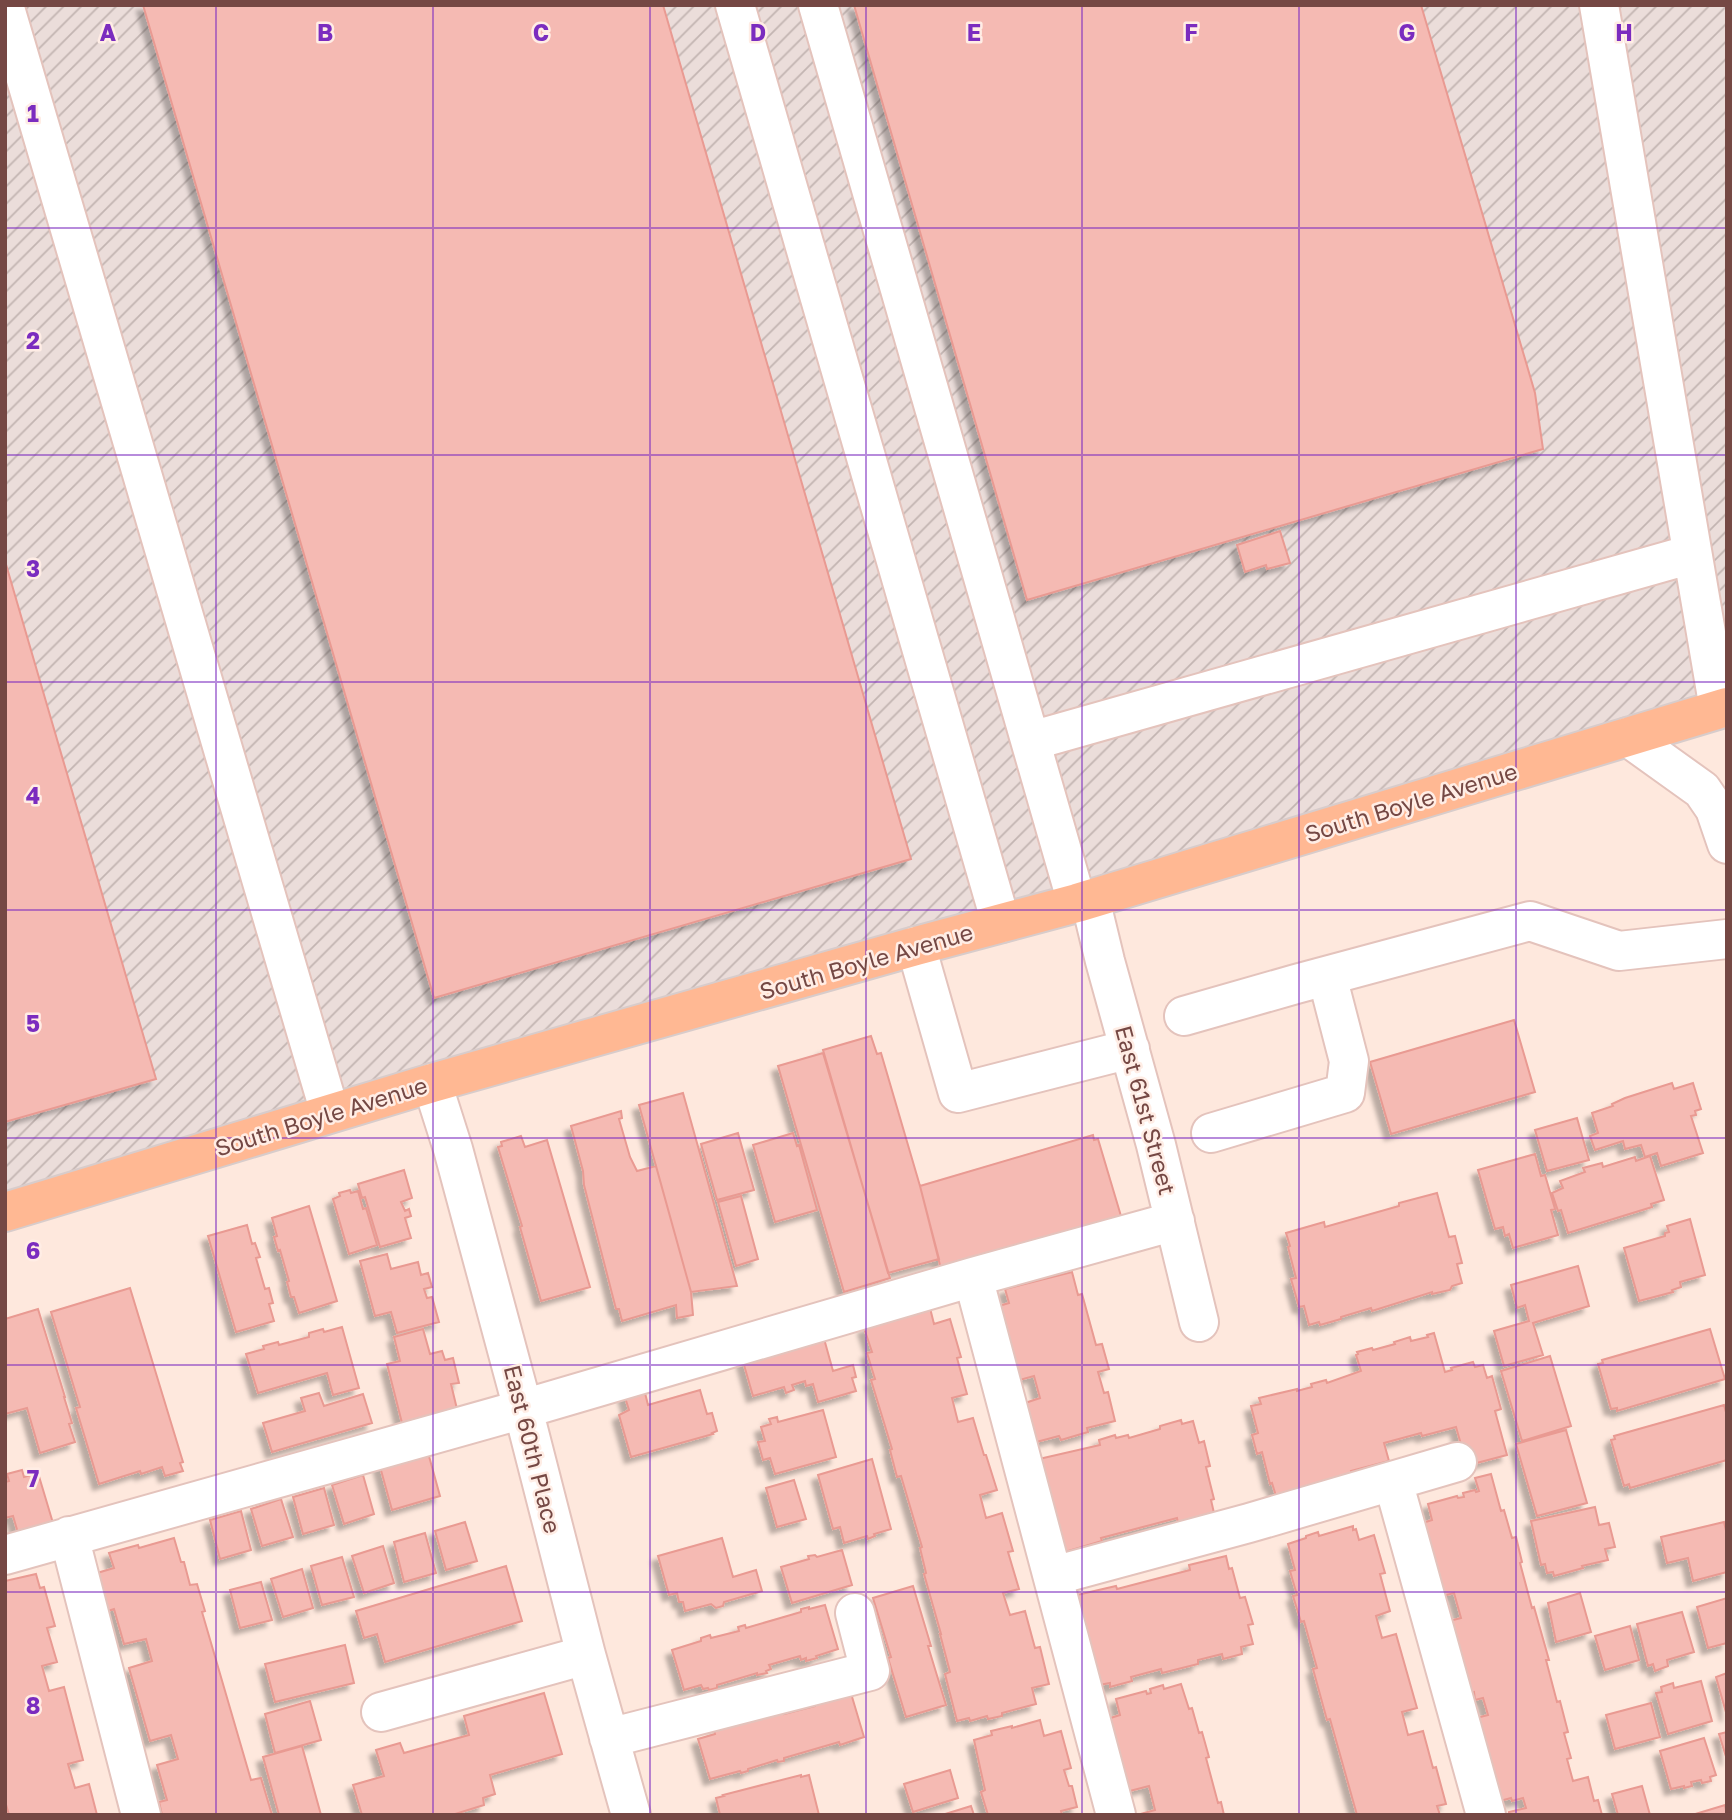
<svg xmlns="http://www.w3.org/2000/svg" width="1732" height="1820" font-family="'Golos Text',sans-serif">
	<style>
		.industrial { fill: url(#industrial-furrows) }
		.building { fill: #f5bab3; stroke: #e99a92; stroke-width: 2; filter: url(#shadow) }
		.lines { fill: none; stroke-linecap: round; stroke-linejoin: round }
		.minor-casing { stroke: #e4c3bc; stroke-width: 42 }
		.major-casing { stroke: #d8cccb; stroke-width: 42 }
		.minor { stroke: #fff; stroke-width: 38 }
		.major { stroke: #ffb893; stroke-width: 38 }
		.grid { fill: none; stroke: #7b2cbf; stroke-width: 2; stroke-opacity: 0.55 }
		.labels { text-anchor: middle; dominant-baseline: central; stroke-width: 5; stroke-linejoin: round; paint-order: stroke }
		.street-label { font-size: 23px; fill: #754844; stroke: #ffede5 }
		.grid-label { font-size: 23px; text-anchor: middle; font-weight: bold; fill: #7b2cbf; stroke: #ffede5; stroke-width: 5; stroke-linejoin: round; paint-order: stroke }
	</style>
	<defs>
		<pattern id="industrial-furrows" width="10" height="10" patternUnits="userSpaceOnUse" patternTransform="scale(1.75)"><rect width="10" height="10" fill="#ebddda"/><path d="M-1 1l2-2M0 10L10 0M9 11l2-2" fill="none" stroke="#c3b5b2"/></pattern>
		<filter id="shadow"><feDropShadow dx="-6" dy="6" stdDeviation="2" flood-color="#0004"/></filter>
	</defs>
	<rect width="100%" height="100%" fill="#fee8dd"/>
	<path class="industrial" d="M5,5H1727V714L5,1212Z"/>
	<path class="building" d="M143,5H663L911,859L434,998Z
		M854,5H1421L1535,393L1543,449L1027,600Z
		M1280,531L1290,563L1267,569L1266,565L1245,572L1237,545Z
		M5,561L156,1079L5,1122Z
		M1514,1020L1535,1092L1391,1134L1370,1062Z
		M871,1036L877,1054L881,1053L920,1186L939,1259L888,1273L823,1050Z
		M823,1053L890,1278L844,1292L778,1066Z
		M1672,1083L1674,1089L1693,1083L1701,1109L1695,1111L1696,1115L1691,1116L1703,1153L1661,1166L1657,1153L1645,1157L1641,1145L1625,1149L1623,1141L1595,1150L1590,1136L1598,1133L1592,1113L1613,1106L1612,1104L1625,1098Z
		M683,1093L737,1286L691,1292L639,1105Z
		M621,1111L622,1118L619,1119L630,1157L637,1171L656,1166L691,1292L693,1315L677,1318L676,1305L622,1321L619,1309H616L584,1185L583,1171L571,1126Z
		M1577,1118L1589,1160L1547,1171L1535,1130Z
		M738,1133L754,1190L717,1200L701,1144Z
		M793,1133L797,1146L799,1145L817,1210L775,1222L753,1145Z
		M1093,1135L1094,1140L1098,1139L1121,1216L941,1269L920,1186Z
		M521,1136L525,1147L547,1140L590,1287L541,1301L520,1227L522,1226L498,1147L502,1146L501,1142Z
		M1535,1154L1541,1176L1545,1175L1555,1209L1551,1210L1558,1235L1513,1248L1509,1234L1505,1236L1503,1227L1495,1229L1478,1170Z
		M1650,1156L1664,1200L1651,1204L1652,1207L1568,1233L1561,1210L1558,1211L1552,1193L1563,1188L1560,1181L1585,1172L1583,1168L1602,1163L1603,1167L1635,1157L1636,1161Z
		M404,1170L412,1198L401,1202L405,1211L409,1209L411,1216L405,1218L411,1238L380,1247L365,1197L362,1198L358,1184Z
		M350,1190L351,1193L358,1191L363,1209L366,1208L377,1245L349,1254L333,1199L340,1196L339,1193Z
		M1437,1193L1449,1237L1455,1236L1462,1263L1457,1264L1462,1283L1452,1286L1450,1290L1432,1294V1292L1372,1311L1371,1308L1341,1317V1319L1320,1325L1319,1322L1309,1325L1304,1306L1299,1307L1291,1279L1296,1278L1288,1247L1290,1246L1286,1233L1324,1222L1325,1227L1399,1206V1203Z
		M741,1196L758,1259L736,1266L718,1202Z
		M309,1206L337,1301L299,1313L294,1297H291L287,1282L289,1281L280,1250L278,1251L274,1237L277,1236L272,1218Z
		M1690,1219L1705,1275L1680,1282L1681,1287L1672,1290L1673,1292L1639,1301L1624,1248L1665,1236V1233L1669,1232L1667,1226Z
		M247,1225L252,1244L255,1243L260,1257L256,1258L265,1289L269,1288L273,1303L269,1304L274,1321L236,1332L208,1236Z
		M387,1254L391,1269L418,1262L421,1275L428,1273L432,1287L424,1289L427,1298L432,1297L439,1322L397,1333L391,1312L375,1316L360,1261Z
		M1578,1266L1589,1306L1533,1323L1543,1355L1504,1366L1494,1331L1529,1321L1525,1305L1517,1308L1511,1285Z
		M1072,1272L1078,1295L1082,1294L1096,1345L1102,1344L1109,1369L1098,1372L1104,1393L1108,1392L1115,1421L1087,1428L1088,1432L1061,1440L1059,1436L1029,1444L1019,1405L1040,1398L1034,1376L1012,1382L992,1308L1009,1303L1005,1289Z
		M130,1288L183,1462L180,1463L183,1471L165,1476L162,1467L141,1474L140,1471L99,1484L76,1408L80,1407L51,1312Z
		M930,1308L934,1324L950,1319L961,1357L957,1358L967,1394L952,1398L958,1422L973,1418L984,1455H986L997,1490L980,1495L986,1518L1002,1513L1013,1551L1008,1552L1019,1589L1003,1593L1010,1615L1025,1611L1035,1648L1040,1647L1049,1684L1032,1688L1036,1704L1002,1713V1716L988,1719L987,1716L970,1721L969,1718L957,1721L945,1674L950,1672L940,1634H941L924,1574L926,1573L920,1548L922,1547L901,1476L897,1477L890,1450L892,1449L871,1380L875,1379L867,1353L872,1352L864,1328Z
		M38,1309L65,1397H64L72,1423L69,1424L75,1442L40,1453L27,1408L5,1414V1319Z
		M342,1327L359,1388L333,1395L327,1373L258,1393L246,1354L264,1349L263,1346L278,1342L279,1345L309,1337V1333L323,1329L324,1332Z
		M423,1329L430,1354L442,1351L445,1360L453,1358L459,1383L451,1384L457,1409L402,1423L387,1364L400,1361L394,1337Z
		M1710,1329L1725,1379L1617,1411V1408L1611,1409L1598,1364L1603,1363L1602,1360Z
		M1434,1333L1445,1372L1452,1370L1451,1368L1473,1362L1475,1367L1483,1365L1487,1378L1492,1376L1501,1409L1495,1411L1507,1455L1469,1465L1464,1455L1456,1427L1422,1436L1421,1433L1384,1443L1389,1461L1351,1471L1352,1476L1276,1496L1272,1483L1270,1484L1262,1452L1257,1454L1252,1435L1258,1433L1251,1406L1261,1404L1259,1398L1297,1389V1391L1312,1387L1311,1384L1326,1380L1327,1383L1361,1371L1356,1355L1358,1354L1357,1352L1372,1348L1373,1350L1395,1344L1394,1342L1410,1337L1411,1341L1428,1337L1427,1335Z
		M823,1335L833,1371L853,1365L856,1377L852,1378L856,1391L818,1402L813,1384L806,1386L805,1381L792,1385L794,1390L786,1393L784,1387L753,1396L742,1358Z
		M1550,1356L1571,1426L1522,1441L1501,1371Z
		M643,1385L648,1405L700,1390L707,1414L712,1413L717,1431L712,1433L713,1434L631,1457L619,1415L629,1410L623,1391Z
		M319,1393L324,1406L363,1394L372,1423L272,1452L263,1423L305,1411L301,1398Z
		M1724,1405L1727,1416V1460L1630,1488L1629,1484L1624,1486L1611,1440L1615,1439L1614,1436Z
		M823,1410L836,1457L775,1474L770,1458L763,1460L758,1442L765,1441L761,1427L771,1424L769,1419L777,1417L778,1422Z
		M1181,1420L1182,1424L1193,1421L1199,1443L1204,1441L1210,1466L1206,1467L1214,1499L1211,1500L1214,1513L1178,1523L1177,1518L1101,1538L1102,1541L1065,1552L1039,1459L1100,1445L1099,1440L1115,1435L1116,1438L1128,1435L1129,1438L1160,1429V1426Z
		M1566,1430L1587,1503L1537,1516L1516,1444Z
		M427,1449L440,1496L392,1510L379,1463Z
		M872,1459L891,1529L874,1534L875,1536L868,1539L867,1536L844,1543L840,1527L833,1529L818,1475Z
		M22,1470L24,1477L38,1473L53,1523L18,1533L13,1516L5,1518V1482L9,1481L7,1474Z
		M1491,1474L1501,1511L1504,1510L1512,1538L1516,1537L1522,1562L1520,1563L1532,1608L1534,1607L1549,1660H1546L1557,1702L1560,1701L1568,1732L1564,1733L1571,1758L1567,1759L1573,1781L1588,1777L1594,1801L1598,1800L1602,1815H1509V1812L1526,1808L1523,1798L1512,1801L1511,1798L1500,1801L1472,1719L1488,1715L1483,1698L1475,1700L1474,1692L1465,1695L1445,1622L1461,1618L1454,1593L1439,1597L1416,1525L1432,1520L1428,1504L1457,1496L1458,1498L1464,1497L1463,1493L1475,1490L1476,1492L1479,1491L1475,1478Z
		M363,1475L374,1514L344,1524L332,1485Z
		M794,1480L806,1519L777,1527L766,1488Z
		M324,1488L334,1525L303,1534L293,1497Z
		M281,1499L293,1537L262,1546L251,1509Z
		M1595,1507L1599,1525L1609,1523L1615,1547L1605,1549L1608,1560L1582,1566L1583,1568L1554,1576L1553,1572L1547,1573L1545,1564L1541,1565L1531,1521Z
		M241,1511L251,1550L220,1559L210,1520Z
		M465,1522L477,1561L446,1570L435,1531Z
		M1724,1522L1727,1535V1572L1693,1581L1688,1558L1667,1563L1661,1537Z
		M1353,1526V1530L1356,1529L1359,1540L1374,1535L1385,1573L1380,1574L1390,1611L1376,1616L1382,1638L1396,1634L1417,1708L1402,1712L1408,1735L1423,1731L1433,1768L1436,1767L1446,1804L1437,1806L1440,1815H1357L1330,1719L1327,1720L1313,1669L1317,1668L1304,1621L1301,1622L1293,1596L1297,1595L1290,1571L1295,1570L1288,1544L1306,1538V1536L1318,1532L1319,1536Z
		M425,1533L436,1573L404,1582L394,1542Z
		M174,1538L181,1562H184L190,1585L197,1584L205,1611L202,1612L251,1780L261,1778L272,1815H162L159,1802L167,1800L157,1765L178,1759L171,1735L150,1741L129,1668L152,1661L146,1639L124,1644L114,1609L108,1611L97,1573L114,1568L109,1553L138,1545L139,1548Z
		M722,1538L733,1577L756,1570L762,1591L724,1602L723,1606L716,1608L711,1604L685,1611L683,1602H679L677,1593L669,1595L658,1556Z
		M383,1546L394,1583L364,1593L352,1556Z
		M842,1550L852,1585L792,1603L781,1567L809,1559L808,1556L815,1555L817,1557Z
		M1226,1556L1229,1569L1232,1568L1240,1598L1245,1597L1253,1624L1248,1625L1253,1644L1241,1647L1242,1654L1223,1659L1222,1654L1198,1660V1664L1162,1673L1161,1669L1131,1677L1132,1681L1110,1687V1683L1099,1685L1077,1595L1116,1586L1117,1589L1190,1570L1189,1565Z
		M342,1557L354,1597L322,1605L311,1566Z
		M506,1566L522,1621L385,1662L377,1634L364,1638L356,1611Z
		M302,1569L313,1608L283,1617L271,1579Z
		M36,1574L40,1588L44,1587L55,1626L47,1628L57,1662L42,1666L49,1691L64,1687L83,1760L68,1764L75,1788L89,1784L97,1815H9L5,1801V1581Z
		M261,1582L272,1620L240,1628L230,1590Z
		M913,1586L931,1646H928L946,1705L906,1717L888,1658L891,1657L873,1598Z
		M1580,1593L1591,1632L1556,1642L1548,1603Z
		M1727,1598V1643L1708,1648L1697,1607Z
		M825,1605L838,1649L816,1656L817,1658L806,1661V1658L801,1660L800,1656L769,1665L771,1669L766,1671L767,1673L757,1675V1673L717,1685V1688L709,1690L708,1688L703,1689L701,1685L684,1690L672,1650L701,1641V1638L710,1635L711,1638L739,1631L738,1627L745,1625L746,1628L801,1612V1609L809,1607V1609Z
		M1682,1612L1694,1652L1667,1660L1668,1666L1655,1671L1653,1664L1648,1666L1637,1624Z
		M1630,1626L1639,1660L1605,1670L1595,1636Z
		M345,1645L354,1683L275,1702L265,1664Z
		M1727,1673V1716L1716,1677Z
		M1701,1681L1712,1721L1668,1734L1656,1693L1662,1692L1661,1687L1673,1683L1674,1688Z
		M1181,1684L1189,1709L1192,1708L1199,1733L1202,1732L1209,1757L1206,1758L1218,1803L1221,1802L1224,1815H1137L1155,1810L1149,1786L1126,1792L1104,1720L1120,1715L1116,1699L1146,1691L1147,1694L1151,1693L1150,1689L1163,1685L1164,1689Z
		M850,1690L864,1737L840,1745L839,1742L784,1758V1761L778,1762L777,1760L748,1769V1771L741,1773L740,1771L710,1779L698,1739L715,1734L714,1730L782,1710L784,1714L815,1706L814,1700Z
		M544,1693L562,1754L490,1775L495,1794L483,1798L484,1805L452,1815H362L353,1785L384,1776L376,1750L400,1743L404,1753L469,1735L464,1716Z
		M310,1701L321,1740L275,1753L265,1714Z
		M1651,1703L1660,1737L1615,1749L1606,1715Z
		M1040,1720L1044,1736L1061,1731L1071,1768L1064,1770L1069,1786H1072L1077,1807L1061,1811L1062,1815H988L981,1792L985,1790L974,1740L992,1735L991,1731L1012,1726V1728Z
		M1727,1732V1760L1719,1734Z
		M1704,1738L1716,1775L1710,1777L1711,1781L1702,1783L1701,1780L1691,1782L1692,1786L1684,1788V1786L1671,1789L1660,1751Z
		M302,1746L321,1815H279L263,1757Z
		M950,1770L958,1798L913,1812L904,1784Z
		M801,1775V1777L809,1775L819,1815H720L716,1798L724,1796L723,1795Z
		M1642,1786L1650,1815H1618L1612,1794Z
		M1725,1805L1727,1815H1692Z
		M971,1806L974,1815H942Z"/>
	<g class="lines">
		<defs>
			<path id="minor" d="M735,5L1001,923
				M818,5L1077,903
				M1599,5L1719,709
				M5,8L330,1113
				M1628,737L1702,790L1715,809L1727,844
				M1031,741L1692,554
				M1090,899L1105,961L1156,1145L1199,1322
				M916,946L958,1093L1130,1049
				M1184,1016L1296,984L1530,921L1619,951L1727,939
				M432,1083L453,1149L523,1409L586,1655L631,1815
				M1211,1133L1345,1093L1349,1061L1327,976
				M973,1277L1116,1815
				M1393,1481L1486,1815
				M69,1536L141,1815
				M5,1555L523,1409L973,1277L1175,1221
				M1053,1576L1249,1523L1457,1462
				M381,1712L586,1655
				M609,1738L870,1671L855,1613"/>
			<path id="major" d="M5,1212L432,1083L916,946L1077,903L1727,707"/>
		</defs>
		<use href="#minor" class="minor-casing"/>
		<use href="#major" class="major-casing"/>
		<use href="#minor" class="minor"/>
		<use href="#major" class="major"/>
	</g>
	<path class="grid" d="M216,5V1815M433,5V1815M650,5V1815M866,5V1815M1082,5V1815M1299,5V1815M1516,5V1815M5,228H1727M5,455H1727M5,682H1727M5,910H1727M5,1138H1727M5,1365H1727M5,1592H1727"/>
	<g class="labels">
		<g class="street-label">
			<text transform="translate(1411 802) rotate(-17)">South Boyle Avenue</text>
			<text transform="translate(866 961) rotate(-16)">South Boyle Avenue</text>
			<text transform="translate(1146 1110) rotate(75)">East 61st Street</text>
			<text transform="translate(321 1116) rotate(-17)">South Boyle Avenue</text>
			<text transform="translate(533 1449) rotate(76)">East 60th Place</text>
		</g>
	</g>
	<g class="grid-label">
		<text x="108" y="41">A</text>
		<text x="325" y="41">B</text>
		<text x="541" y="41">C</text>
		<text x="758" y="41">D</text>
		<text x="974" y="41">E</text>
		<text x="1191" y="41">F</text>
		<text x="1407" y="41">G</text>
		<text x="1624" y="41">H</text>
		<text x="33" y="122">1</text>
		<text x="33" y="349">2</text>
		<text x="33" y="577">3</text>
		<text x="33" y="804">4</text>
		<text x="33" y="1032">5</text>
		<text x="33" y="1259">6</text>
		<text x="33" y="1487">7</text>
		<text x="33" y="1714">8</text>
	</g>
	<rect width="1732" height="1820" fill="none" stroke="#754844" stroke-width="14"/>
</svg>
